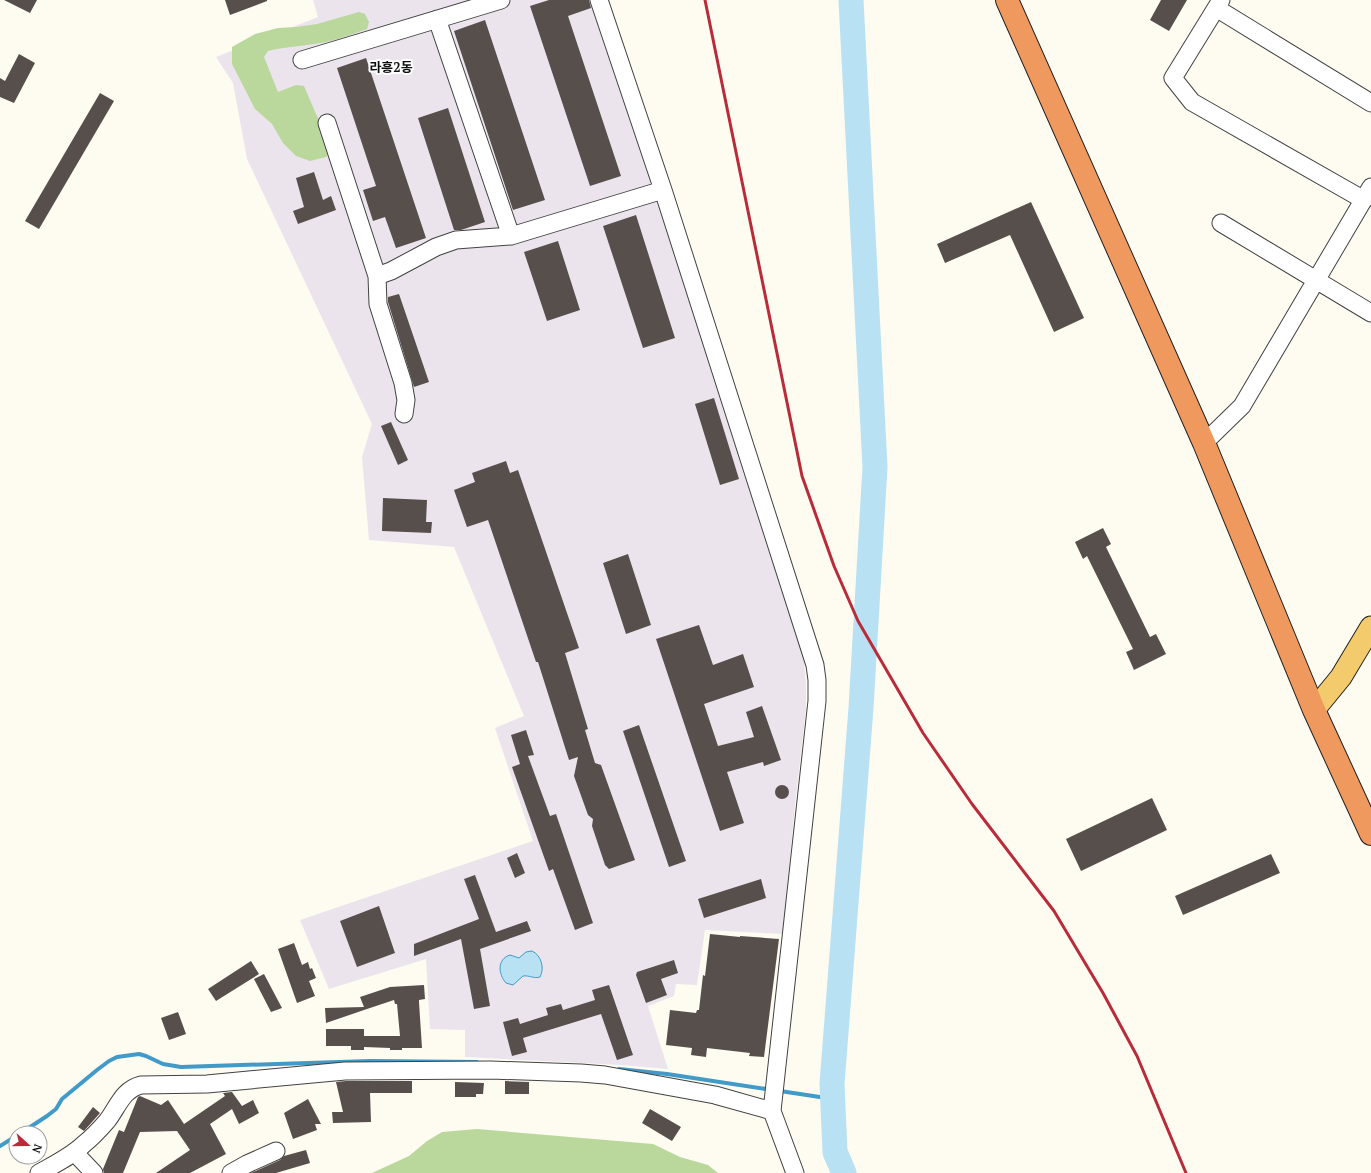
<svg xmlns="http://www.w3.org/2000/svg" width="1371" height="1173" font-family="'PT Serif','Noto Sans KR',serif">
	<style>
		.industrial { fill: #ebe4ed }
		.forest { fill: #bad89b }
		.water { fill: #b8e1f4; stroke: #419ac8 }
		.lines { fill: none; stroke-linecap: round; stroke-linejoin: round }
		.stream { stroke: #419ac8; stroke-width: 4 }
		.river { stroke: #b8e1f4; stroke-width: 25 }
		.building { fill: #574f4c }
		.minor-casing { stroke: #424242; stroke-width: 19 }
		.major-casing { stroke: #202020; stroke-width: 23 }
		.highway-casing { stroke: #202020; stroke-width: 24 }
		.minor { stroke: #fff; stroke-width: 17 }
		.major { stroke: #f3cb6d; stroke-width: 21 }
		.highway { stroke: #ef995f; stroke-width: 22 }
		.rail { stroke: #ba2b3a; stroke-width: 3 }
		.labels { text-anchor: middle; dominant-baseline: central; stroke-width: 4; stroke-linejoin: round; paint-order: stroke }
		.quarter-label { font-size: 13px; font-weight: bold; fill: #0f0f0f; stroke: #fff }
	</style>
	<rect width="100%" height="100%" fill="#fefbf1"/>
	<path class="industrial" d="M313,0H594L803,649L806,683V709L795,805L783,934L705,930L697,985L676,984L674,996L648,1006L668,1069L622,1065L465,1057V1030L430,1029L426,959L329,989L300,920L533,841L495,728L524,716L454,547L369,540L362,457L372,424L247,159L233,83L216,57L318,17Z"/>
	<path class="forest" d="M359,12L365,14L369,22L367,29C355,33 342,38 330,41C310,46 288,46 268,51L264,57L278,92L296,85L304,86L332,151L326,157L310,161L296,156L283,143L272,124L255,109L232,64V47L255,34L278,28L296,27L317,24Z
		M477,1129L653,1144L680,1157L708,1165L718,1173H372L409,1156L427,1141L442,1132Z"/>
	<path class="water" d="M532,951C541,955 545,968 540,977C534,979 529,975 523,976L513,985L506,983C498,974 497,959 510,955L519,958L526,952Z"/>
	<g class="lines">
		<path class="stream" d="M619,1069L667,1074L766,1089
			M780,1091L833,1099
			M21,1133L47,1116L56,1109L62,1099L97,1070L109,1061L117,1057L139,1054L146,1056L163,1064L181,1067L370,1061L477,1062
			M0,1146L16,1136"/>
		<path class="river" d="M844,1173L835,1152L832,1084L861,708L875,467L851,0"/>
	</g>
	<path class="building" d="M4,0H37L30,13Z
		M225,0H267V1L230,15Z
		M549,0H589L591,8L568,16L621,176L590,186L530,6Z
		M1161,0H1187L1169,31L1150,20Z
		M485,20L545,200L513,210L454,31Z
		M19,54L35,63L14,103L0,97V78L5,81Z
		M366,58L426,238L396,248L385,217L373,221L363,190L376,186L337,68Z
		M100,93L114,101L39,229L25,221Z
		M448,108L485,222L461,230H454L418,118Z
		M314,172L323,200L331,196L336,210L298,224L293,211L304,207L296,178Z
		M1031,202L1084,318L1054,332L1010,235L945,263L937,244Z
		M636,215L675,338L643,348L603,226Z
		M558,241L580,310L547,321L524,252Z
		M399,294L429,382L414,387L388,302V297Z
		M714,398L739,479L720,485L695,404Z
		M391,422L408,460L398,465L381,426Z
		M506,461L510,473L518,470L579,648L565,653L588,729L585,730L595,763L601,765L635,860L609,869L605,865L592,826L593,819L588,815L574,776L578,757L569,760L538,662H536L488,520L467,527L454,490L475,482L472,473Z
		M383,498L427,500L426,522H432L431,533L382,531Z
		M1103,528L1111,544L1106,547L1150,637L1156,634L1166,654L1134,670L1126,652L1133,649L1087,556L1083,559L1075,542Z
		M628,554L651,625L626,634L603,563Z
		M699,625L713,665L743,654L754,687L704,704L718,746L754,737L746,712L762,706L781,760L764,766L763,762L727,772L744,823L720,831L656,639Z
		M639,725L686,861L669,867L623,731Z
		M526,730L534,755L528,756L550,816L556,814L593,923L575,930L553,869L549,871L512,767L520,764L511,735Z
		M775 792a7 7 0 1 1 14 0a7 7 0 1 1-14 0Z
		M1152,798L1167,830L1081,871L1066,839Z
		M517,853L525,873L515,878L507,858Z
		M1271,854L1280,873L1183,915L1175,896Z
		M475,875L496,932L527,921L531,931L480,949L490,1006L474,1009L461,939L414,956V944L479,919L464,879Z
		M761,879L766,898L704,918L698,899Z
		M379,906L395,953L357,967L340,921Z
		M710,934L740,937V936L779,939L764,1057L749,1056L750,1053L707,1048L706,1057L691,1055L692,1048L666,1045L670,1010L696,1013L697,1010H699L703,975L705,976Z
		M294,943L302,965L308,962L310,969L312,968L316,978L309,981L315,996L297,1003L278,949Z
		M674,960L678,973L661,979L667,995L646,1003L636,975L637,972Z
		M251,961L259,974L216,1001L208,989Z
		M264,974L282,1008L271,1012L254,979Z
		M424,985L425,999L419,1000V1002L422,1048H402V1050H390V1048L364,1047V1050H351V1046H326V1029H364V1036H400L397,1004H395L394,1000L364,1010V1009V1010L326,1023L325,1008L364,1007L360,997L390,987Z
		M609,985L633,1055L617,1060L601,1014L523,1038L527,1052L512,1056L503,1022L518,1018L520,1024L548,1015L546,1008L561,1004L563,1010L595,1000L592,990Z
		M178,1012L186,1034L169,1040L161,1018Z
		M346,1081H412V1093H370L371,1122L333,1123L332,1112H343L336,1082Z
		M505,1081L529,1082V1094H505Z
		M455,1082L484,1083L483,1094H476V1097H455Z
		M232,1092L242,1106L253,1100L259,1113L239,1124L232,1109L210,1124L226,1154L190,1173H156L190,1150L177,1131L140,1132L123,1173H104L103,1169L119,1130L124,1132L138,1097L140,1096L161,1105L168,1100L184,1124L225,1096L223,1093Z
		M308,1099L321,1124H315L317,1130L293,1139L284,1113Z
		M93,1107L100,1113L84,1131L78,1127Z
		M650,1109L681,1127L672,1141L642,1123Z
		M306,1150L310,1163L276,1173H251L280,1160L284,1156Z"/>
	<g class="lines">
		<defs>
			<path id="minor" d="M599,0L663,190L815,665L817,680V701L772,1111L795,1173
				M1221,0L1173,78L1192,102L1364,200
				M1216,8L1371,103
				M437,19L511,236
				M302,60L501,0
				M327,123L377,276L378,304L403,383L406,400L404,414
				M1221,223L1371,313
				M377,276L391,271L436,247L456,240L511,236L663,190
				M1204,443L1242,406L1371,187
				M74,1152L94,1173
				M39,1173C55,1164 72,1156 85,1143C93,1137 100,1129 107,1121C118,1107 122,1090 141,1085L207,1084L345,1071L491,1070L581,1073L605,1075L715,1095L772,1111
				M231,1173L247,1164L276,1151"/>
			<path id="major" d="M1314,710L1341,677L1371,627"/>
			<path id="highway" d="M1007,0L1204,443L1314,710L1371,834"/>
		</defs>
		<use href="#minor" class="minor-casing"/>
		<use href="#major" class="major-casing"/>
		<use href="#highway" class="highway-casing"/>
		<use href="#minor" class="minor"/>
		<use href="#major" class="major"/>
		<use href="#highway" class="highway"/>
		<path class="rail" d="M705,0L802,476L834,566L858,621L923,733L972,804L1054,911L1103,993L1137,1056L1186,1173"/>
	</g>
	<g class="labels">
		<g class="quarter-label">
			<text x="391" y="67">라흥2동</text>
		</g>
	</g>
	<g transform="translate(28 1145) rotate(111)"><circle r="19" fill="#ffffff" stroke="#9f9f9f"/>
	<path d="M0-3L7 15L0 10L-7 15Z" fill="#ba2b3a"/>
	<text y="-6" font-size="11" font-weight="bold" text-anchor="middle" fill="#0f0f0f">N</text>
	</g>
</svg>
